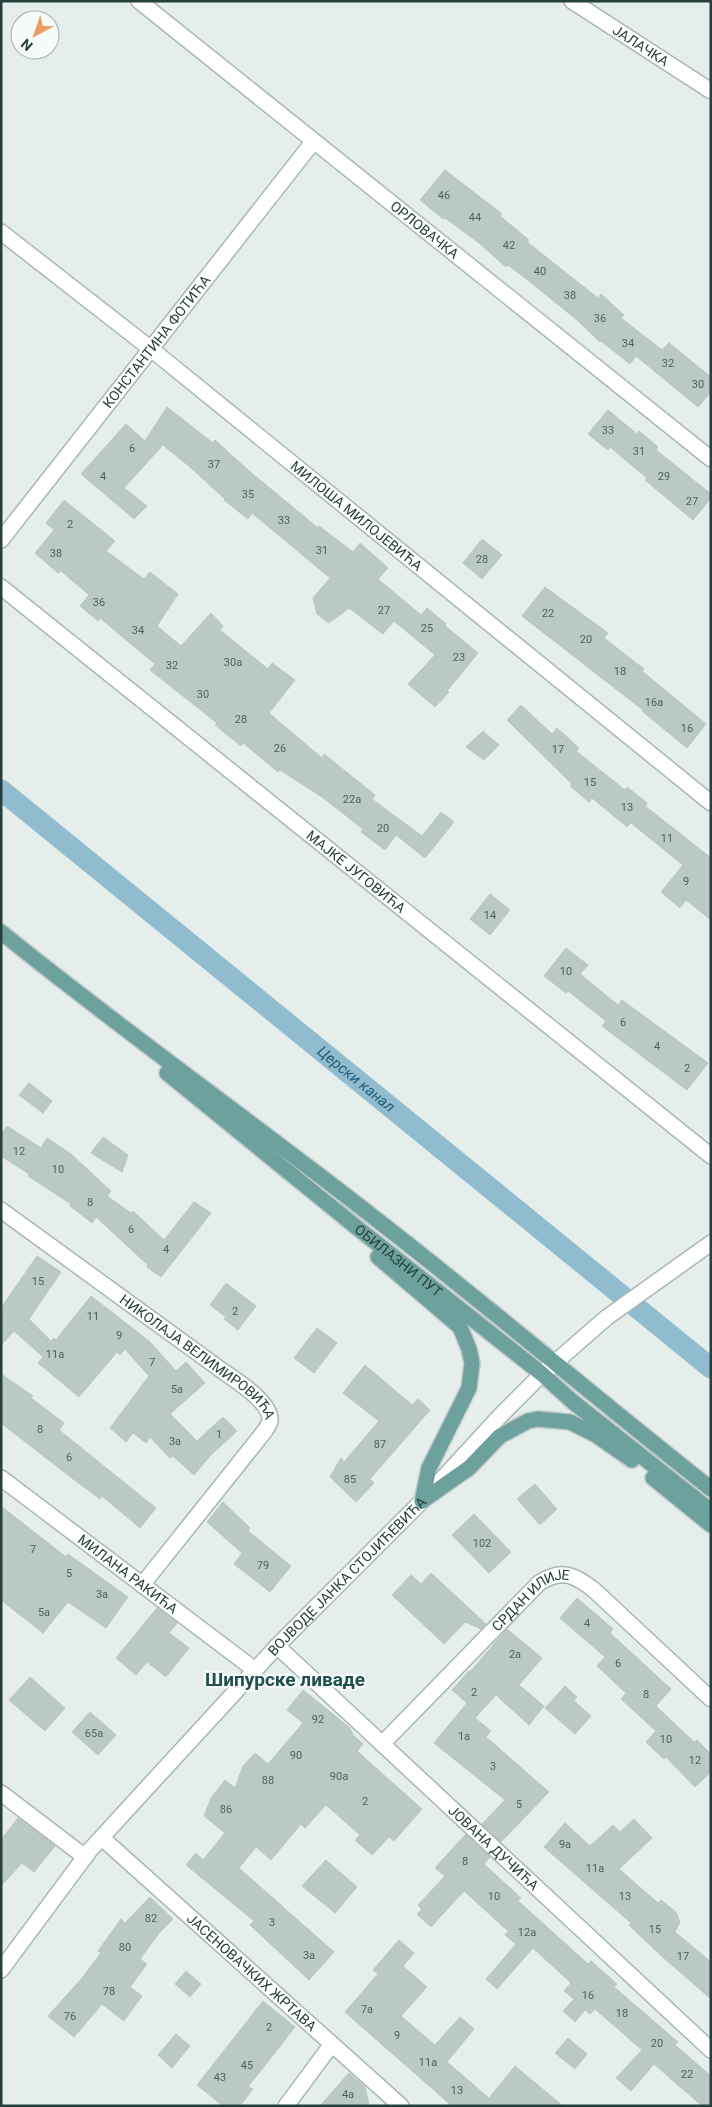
<svg xmlns="http://www.w3.org/2000/svg" width="712" height="2107" viewBox="0 0 712 2107" font-family="Roboto,sans-serif">
<style>
.lines{fill:none;stroke-linecap:round;stroke-linejoin:round}
.canal{stroke:#91bcd0;stroke-width:21}
.building{fill:#bbc9c5;stroke:#b8c7c4}
.minor-casing{stroke:#a8b6b4;stroke-width:18}
.tertiary-casing{stroke:#a8b6b4;stroke-width:18}
.primary-casing{stroke:#c2cac9;stroke-width:18}
.minor{stroke:#fff;stroke-width:15}
.tertiary{stroke:#fff;stroke-width:15}
.primary{stroke:#6ca19d;stroke-width:15}
.labels{text-anchor:middle;stroke-width:4.5;stroke-linejoin:round;paint-order:stroke}
.number-label{font-size:11px;fill:#4a625f}
.street-label{font-size:14px;fill:#25403d;stroke:#f6faf9}
.water-label{font-size:15px;font-style:italic;fill:#215c7a;stroke:#f6faf9}
.district-label{font-size:19px;font-weight:bold;fill:#21514d;stroke:#f6faf9}
</style>
<rect width="100%" height="100%" fill="#e6eeec"/>
<g class="lines">
<path class="canal" id="s1" d="M1 790 711 1368"/>
</g>
<g class="building">
<path d="M445 170 502 214 500 216 529 240 527 242 598 298 601 294 624 315 621 318 662 350 669 343 711 377V392L698 407 636 356 630 364 601 341 600 342 577 320 539 289 508 265 506 267 479 243 445 218 443 219 420 200Z"/>
<path d="M167 407 213 443 215 440 248 470 318 528 319 526 353 552 360 543 388 568 378 579 421 615 427 608 446 624 445 626 478 653 447 691 449 692 435 707 408 684 435 655 394 621 383 634 349 608 329 623 317 614 313 598 330 578 252 513 248 519 224 500 225 499 190 467 163 445 124 488 147 506 134 519 81 474 126 424 145 441Z"/>
<path d="M608 410 637 434 639 431 658 447 656 450 711 494V498L693 520 645 480 647 478 610 447 608 450 588 434Z"/>
<path d="M64 500 115 541 106 551 144 579 150 572 178 594 157 626 181 646 211 613 223 626 220 630 268 669 272 663 295 680 269 713 322 758 324 754 375 795 372 799 422 836 441 812 454 822 425 858 396 835 385 850 361 832 363 829 322 797 280 770 278 772 243 743 241 746 215 725 217 723 150 670 155 664 100 618 98 621 80 606 89 595 61 571 58 573 35 553 54 530 46 523Z"/>
<path d="M482 539 502 555 482 579 463 563Z"/>
<path d="M545 587 608 633 604 638 644 669 642 671 706 724 687 748 642 711 643 710 522 616Z"/>
<path d="M521 705 552 734 557 728 579 748 576 751 625 790 627 787 647 803 645 806 711 858V920L686 900 680 908 661 892 683 865 631 823 627 827 592 798 589 802 570 786 572 784 507 720Z"/>
<path d="M483 731 499 745 484 760 466 747Z"/>
<path d="M490 894 510 910 490 935 470 919Z"/>
<path d="M566 948 588 965 580 974 618 1005 622 1000 708 1063 687 1090 602 1026 606 1021 568 991 566 993 544 976Z"/>
<path d="M29 1083 52 1101 43 1113 19 1095Z"/>
<path d="M7 1126 41 1148 47 1138 71 1154 111 1191 107 1196 131 1213 133 1211 164 1240 194 1202 211 1213 161 1277 147 1267 148 1265 96 1217 92 1223 70 1206 71 1204 28 1176 29 1174 1 1156V1135Z"/>
<path d="M103 1137 128 1155 122 1172 91 1153Z"/>
<path d="M37 1256 61 1272 29 1319 51 1341 54 1338 56 1340 91 1296 149 1341 176 1371 186 1362 205 1383 170 1414 197 1441 223 1417 237 1431 210 1456 194 1475 173 1456 170 1458 150 1437 146 1443 133 1433 126 1442 110 1428 149 1376 125 1349 120 1355 117 1352 79 1397 38 1363 43 1357 14 1331 1 1345V1308Z"/>
<path d="M226 1283 256 1306 238 1330 224 1319 226 1317 210 1305Z"/>
<path d="M317 1328 337 1343 314 1373 294 1358Z"/>
<path d="M365 1365 412 1405 418 1399 430 1410 370 1479 374 1483 356 1502 330 1477 341 1458 344 1462 379 1421 343 1393Z"/>
<path d="M1 1374 33 1396 31 1398 64 1423 59 1430 156 1508 140 1528 102 1496 100 1499 77 1482 1 1423Z"/>
<path d="M535 1484 557 1509 540 1525 517 1499Z"/>
<path d="M223 1502 250 1528 248 1531 291 1566 270 1592 234 1564 242 1553 207 1522Z"/>
<path d="M1 1506 66 1557 68 1554 128 1597 106 1628 68 1602 43 1633 1 1600Z"/>
<path d="M474 1514 511 1552 489 1573 452 1535Z"/>
<path d="M431 1573 486 1624 481 1629 465 1622 444 1644 392 1595 411 1575 421 1584Z"/>
<path d="M577 1598 613 1629 610 1633 671 1689 656 1706 694 1742 697 1740 711 1754V1772L695 1787 666 1757 664 1759 646 1742 656 1731 621 1699 626 1693 597 1666 605 1657 560 1618Z"/>
<path d="M157 1608 177 1623 169 1633 189 1648 166 1677 147 1662 136 1675 116 1658Z"/>
<path d="M507 1629 542 1658 519 1685 544 1706 529 1725 496 1695 475 1718 491 1731 486 1737 549 1792 501 1842 482 1824 505 1800 434 1743 467 1703 452 1690 469 1671 470 1672Z"/>
<path d="M30 1677 65 1708 45 1731 9 1700Z"/>
<path d="M565 1686 577 1697 574 1701 591 1716 575 1734 545 1708Z"/>
<path d="M303 1690 350 1728 353 1735 363 1744 357 1751 422 1809 394 1841 389 1837 372 1855 355 1840 360 1835 326 1805 305 1828 301 1824 271 1860 256 1847 239 1868 334 1952 309 1980 250 1925 254 1921 186 1865 196 1853 203 1860 225 1833 204 1816 211 1798 225 1780 235 1788 243 1766 255 1753 268 1764 303 1723 287 1710Z"/>
<path d="M90 1712 116 1735 98 1755 72 1732Z"/>
<path d="M18 1818 55 1846 34 1872 22 1863 1 1886V1840Z"/>
<path d="M634 1819 652 1838 619 1869 658 1903 661 1900 676 1912 680 1922 675 1932 711 1962V1999L657 1952 629 1925 631 1923 544 1847 565 1823 590 1846 613 1825 620 1832Z"/>
<path d="M466 1834 490 1857 484 1864 521 1898 518 1901 588 1964 591 1961 617 1984 614 1987 678 2042 675 2045 711 2076V2106H702L654 2064 631 2091 616 2078 642 2050 595 2009 590 2014 585 2010 575 2022 563 2011 574 1999 564 1991 571 1983 533 1948 497 1989 486 1979 516 1944 505 1935 508 1931 464 1891 431 1927 417 1914 422 1910 418 1905 445 1876 435 1868Z"/>
<path d="M326 1860 357 1887 335 1913 302 1886Z"/>
<path d="M150 1897 173 1919 160 1932 140 1959 147 1964 130 1987 142 1996 124 2021 102 2004 74 2037 48 2016 82 1978 101 1953 98 1951 121 1919 125 1923Z"/>
<path d="M399 1940 414 1953 403 1966 427 1987 401 2016 435 2045 460 2017 474 2029 447 2062 489 2098 515 2066 563 2106H452L345 2012 378 1974 373 1970Z"/>
<path d="M186 1971 201 1984 190 1997 175 1984Z"/>
<path d="M263 2001 295 2027 248 2087 253 2089 240 2106H223L197 2085Z"/>
<path d="M176 2034 190 2046 172 2068 158 2055Z"/>
<path d="M568 2038 587 2054 575 2069 555 2053Z"/>
<path d="M349 2073 365 2087 369 2106H320Z"/>
</g>
<g class="lines">
<g class="minor-casing">
<g id="minor">
<path id="s2" d="M139 1 711 459"/>
<path id="s3" d="M572 1 711 91"/>
<path id="s4" d="M1 232 151 349 711 803"/>
<path id="s5" d="M1 540 313 142"/>
<path id="s6" d="M1 587 711 1156"/>
<path id="s7" d="M1 1210 224 1372C237 1381 272 1403 270 1421 269 1425 266 1429 264 1432L142 1585"/>
<path id="s8" d="M1 1478 255 1670"/>
<path id="s9" d="M277 1646 711 2050"/>
<path id="s10" d="M382 1744 539 1583C562 1568 575 1575 594 1590L711 1699"/>
<path d="M1 1793 85 1857"/>
<path id="s11" d="M102 1838 401 2106"/>
<path d="M286 2106 332 2044"/>
</g>
</g>
<g class="tertiary-casing">
<g id="tertiary">
<path id="s12" d="M1 1970 90 1850 279 1644 422 1501 499 1417 542 1374 606 1318 711 1243"/>
</g>
</g>
<g class="primary-casing">
<g id="primary">
<path d="M1 932C122 1030 249 1120 372 1216 487 1305 597 1399 711 1489"/>
<path id="s13" d="M167 1073 355 1226 542 1374 573 1402 711 1511"/>
<path d="M378 1257 460 1327 469 1349 472 1363 469 1388 429 1468 422 1501"/>
<path d="M653 1478 711 1525"/>
<path d="M422 1501 469 1468 500 1436 528 1421 538 1419 570 1422 596 1435 632 1460"/>
</g>
</g>
<use href="#minor" class="minor"/>
<use href="#tertiary" class="tertiary"/>
<use href="#primary" class="primary"/>
</g>
<g class="labels">
<g class="number-label">
<text x="444" y="199">46</text>
<text x="475" y="221">44</text>
<text x="509" y="249">42</text>
<text x="540" y="275">40</text>
<text x="570" y="299">38</text>
<text x="600" y="322">36</text>
<text x="628" y="347">34</text>
<text x="668" y="367">32</text>
<text x="698" y="388">30</text>
<text x="608" y="434">33</text>
<text x="132" y="452">6</text>
<text x="639" y="455">31</text>
<text x="214" y="468">37</text>
<text x="103" y="480">4</text>
<text x="664" y="480">29</text>
<text x="248" y="498">35</text>
<text x="692" y="505">27</text>
<text x="284" y="524">33</text>
<text x="70" y="528">2</text>
<text x="322" y="554">31</text>
<text x="56" y="557">38</text>
<text x="482" y="563">28</text>
<text x="99" y="606">36</text>
<text x="384" y="614">27</text>
<text x="548" y="617">22</text>
<text x="427" y="632">25</text>
<text x="138" y="634">34</text>
<text x="586" y="643">20</text>
<text x="459" y="661">23</text>
<text x="233" y="666">30a</text>
<text x="172" y="669">32</text>
<text x="620" y="675">18</text>
<text x="203" y="698">30</text>
<text x="654" y="706">16a</text>
<text x="241" y="723">28</text>
<text x="687" y="732">16</text>
<text x="280" y="752">26</text>
<text x="558" y="753">17</text>
<text x="590" y="786">15</text>
<text x="352" y="803">22a</text>
<text x="627" y="811">13</text>
<text x="383" y="832">20</text>
<text x="667" y="842">11</text>
<text x="686" y="885">9</text>
<text x="490" y="919">14</text>
<text x="566" y="975">10</text>
<text x="623" y="1026">6</text>
<text x="657" y="1050">4</text>
<text x="687" y="1072">2</text>
<text x="19" y="1155">12</text>
<text x="58" y="1173">10</text>
<text x="90" y="1206">8</text>
<text x="131" y="1233">6</text>
<text x="166" y="1253">4</text>
<text x="38" y="1285">15</text>
<text x="235" y="1315">2</text>
<text x="93" y="1320">11</text>
<text x="119" y="1339">9</text>
<text x="55" y="1358">11a</text>
<text x="152" y="1366">7</text>
<text x="177" y="1393">5a</text>
<text x="40" y="1433">8</text>
<text x="219" y="1438">1</text>
<text x="175" y="1445">3a</text>
<text x="380" y="1448">87</text>
<text x="69" y="1461">6</text>
<text x="350" y="1483">85</text>
<text x="482" y="1547">102</text>
<text x="33" y="1553">7</text>
<text x="263" y="1569">79</text>
<text x="69" y="1577">5</text>
<text x="102" y="1598">3a</text>
<text x="44" y="1616">5a</text>
<text x="587" y="1627">4</text>
<text x="515" y="1658">2a</text>
<text x="618" y="1667">6</text>
<text x="474" y="1696">2</text>
<text x="646" y="1698">8</text>
<text x="318" y="1723">92</text>
<text x="94" y="1737">65a</text>
<text x="464" y="1740">1a</text>
<text x="666" y="1743">10</text>
<text x="296" y="1759">90</text>
<text x="695" y="1764">12</text>
<text x="493" y="1770">3</text>
<text x="339" y="1780">90a</text>
<text x="268" y="1784">88</text>
<text x="365" y="1805">2</text>
<text x="519" y="1808">5</text>
<text x="226" y="1813">86</text>
<text x="565" y="1848">9a</text>
<text x="465" y="1865">8</text>
<text x="595" y="1872">11a</text>
<text x="494" y="1900">10</text>
<text x="625" y="1900">13</text>
<text x="151" y="1922">82</text>
<text x="272" y="1926">3</text>
<text x="655" y="1933">15</text>
<text x="527" y="1936">12a</text>
<text x="125" y="1951">80</text>
<text x="309" y="1959">3a</text>
<text x="683" y="1960">17</text>
<text x="109" y="1995">78</text>
<text x="588" y="1999">16</text>
<text x="367" y="2013">7a</text>
<text x="622" y="2017">18</text>
<text x="70" y="2020">76</text>
<text x="269" y="2031">2</text>
<text x="397" y="2039">9</text>
<text x="657" y="2047">20</text>
<text x="428" y="2066">11a</text>
<text x="247" y="2069">45</text>
<text x="687" y="2078">22</text>
<text x="220" y="2081">43</text>
<text x="457" y="2094">13</text>
<text x="348" y="2098">4a</text>
</g>
<g class="street-label">
<text dy="5" stroke="none"><textPath href="#s3" startOffset="82">ЈАЛАЧКА</textPath></text>
<text dy="5" stroke="none"><textPath href="#s2" startOffset="366">ОРЛОВАЧКА</textPath></text>
<text dy="5" stroke="none"><textPath href="#s5" startOffset="252">КОНСТАНТИНА ФОТИЋА</textPath></text>
<text dy="5" stroke="none"><textPath href="#s4" startOffset="455">МИЛОША МИЛОЈЕВИЋА</textPath></text>
<text dy="5" stroke="none"><textPath href="#s6" startOffset="455">МАЈКЕ ЈУГОВИЋА</textPath></text>
<text dy="5" stroke="none"><textPath href="#s13" startOffset="298">ОБИЛАЗНИ ПУТ</textPath></text>
<text dy="5" stroke="none"><textPath href="#s7" startOffset="246">НИКОЛАЈА ВЕЛИМИРОВИЋА</textPath></text>
<text dy="5" stroke="none"><textPath href="#s8" startOffset="159">МИЛАНА РАКИЋА</textPath></text>
<text dy="5" stroke="none"><textPath href="#s12" startOffset="525">ВОЈВОДЕ ЈАНКА СТОЈИЋЕВИЋА</textPath></text>
<text dy="5" stroke="none"><textPath href="#s10" startOffset="209">СРДАН ИЛИЈЕ</textPath></text>
<text dy="5" stroke="none"><textPath href="#s9" startOffset="296">ЈОВАНА ДУЧИЋА</textPath></text>
<text dy="5" stroke="none"><textPath href="#s11" startOffset="201">ЈАСЕНОВАЧКИХ ЖРТАВА</textPath></text>
</g>
<g class="water-label">
<text dy="5" stroke="none"><textPath href="#s1" startOffset="458">Церски канал</textPath></text>
</g>
<g class="district-label">
<text x="285" y="1686">Шипурске ливаде</text>
</g>
</g>
<rect width="712" height="2107" fill="none" stroke="#25403d" stroke-width="5"/>
<g transform="translate(35 35) rotate(220)"><circle r="24" fill="#f6faf9" stroke="#a2b0ae"/>
<path d="M0-4L9 19L0 12L-9 19Z" fill="#ec9d65"/>
<text y="-8" font-size="14" font-weight="bold" text-anchor="middle" fill="#25403d">N</text>
</g>
</svg>
